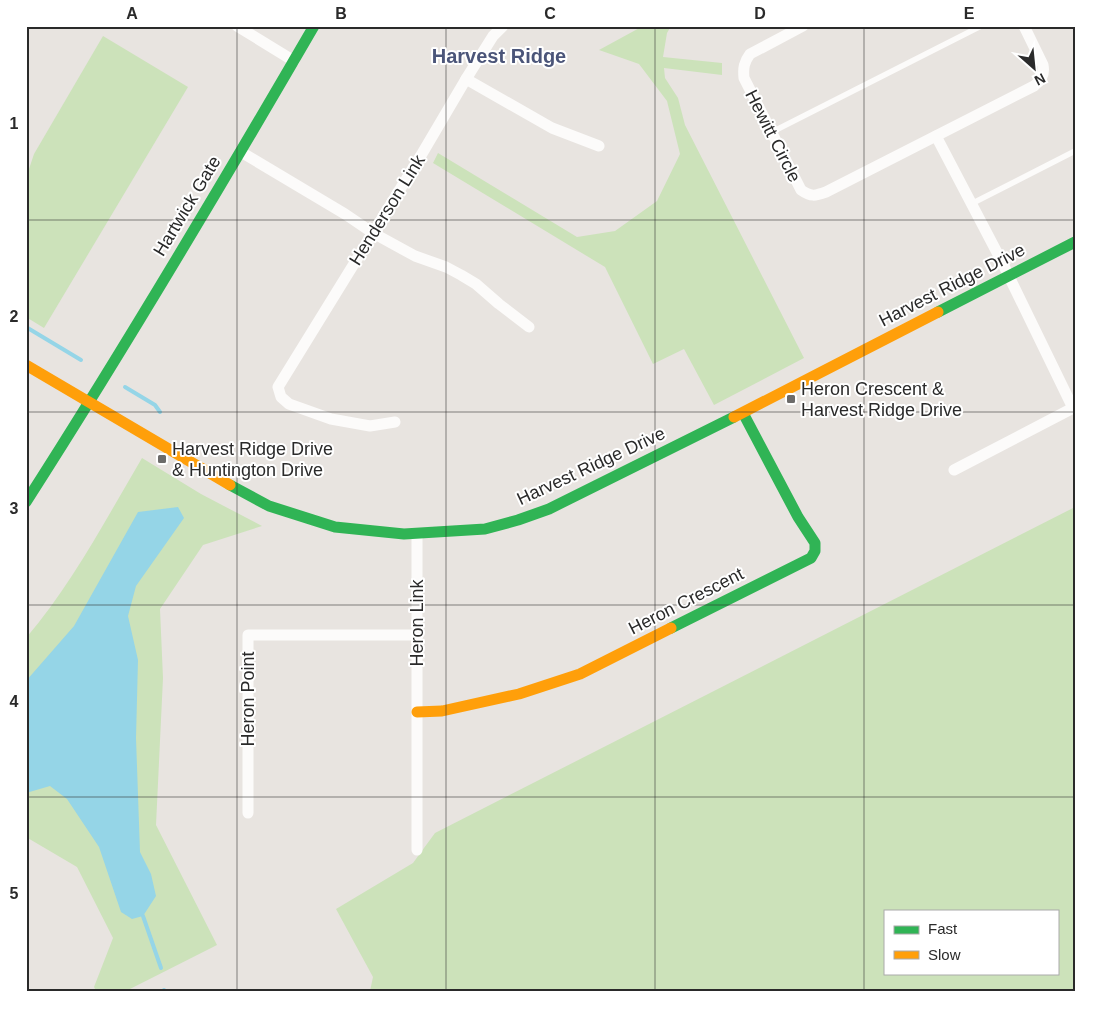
<svg xmlns="http://www.w3.org/2000/svg" width="1101" height="1017" viewBox="0 0 1101 1017" font-family="Helvetica,sans-serif">
<style>
.green{fill:#cce2ba;fill-rule:evenodd}
.water{fill:#95d5e7}
.lines{fill:none;stroke-linecap:round;stroke-linejoin:round}
.stream{stroke:#95d5e7;stroke-width:4}
.lane{stroke:#fcfbfa;stroke-width:5.5}
.street{stroke:#fcfbfa;stroke-width:11}
.fast{stroke:#30b455;stroke-width:11}
.slow{stroke:#ff9f0a;stroke-width:11}
.grid{fill:none;stroke:#2a2a2a;stroke-width:1;stroke-opacity:0.55}
.poi-dot{fill:#6c6b6a;stroke:#fff;stroke-width:2}
.labels{text-anchor:middle;stroke-width:4;stroke-linejoin:round;paint-order:stroke}
.street-label{font-size:18px;fill:#2a2a2a;stroke:#fff}
.poi-label{font-size:18px;fill:#2a2a2a;stroke:#fff;text-anchor:start}
.quarter-label{font-size:20px;font-weight:bold;fill:#4b5579;stroke:#fff}
.neatline{fill:none;stroke:#2a2a2a;stroke-width:2}
.grid-label{font-size:16px;text-anchor:middle;font-weight:bold;fill:#2a2a2a}
</style>
<rect width="100%" height="100%" fill="#e8e4e0"/>
<g class="green">
<path d="M643 26H671L667 33 663 57 722 63V75L664 68 665 78 678 98 685 125 804 358 714 405 684 349 653 364 605 267 433 163 438 153 577 237 615 231 657 201 680 154 667 101 639 64 599 50Z"/>
<path d="M103 36 188 87 44 328 26 317V178L34 154Z"/>
<path d="M142 458 201 494 262 526 203 545 160 609 163 678 156 825 217 945 126 991H96L94 987 113 938 77 867 26 837V638C72 584 106 519 142 458Z"/>
<path d="M1075 507V991H370L373 977 336 909 413 863 435 833ZM885 911H1057V973H885Z"/>
</g>
<path class="water" d="M178 507 184 518 136 586 128 616 138 660 136 738 140 852 151 874 156 896 143 916 132 919 121 912 99 847 67 799 50 786 26 793V681L74 626 138 512Z"/>
<g class="lines">
<g class="stream">
<path d="M26 327 81 360"/>
<path d="M125 387 155 405 160 412"/>
<path d="M143 916 161 968"/>
<path d="M164 990V991"/>
</g>
<g class="lane">
<path d="M772 132 981 26"/>
<path d="M971 204 1075 151"/>
</g>
<g class="street">
<path d="M237 26 294 61"/>
<path d="M803 26 750 54C744 62 743 68 744 78L801 190C811 197 815 196 826 192L1034 86C1041 80 1045 75 1043 65L1024 26"/>
<path d="M466 79 552 128 599 146"/>
<path d="M936 136 1002 262 1073 408"/>
<path d="M241 152 345 214 373 233 415 256 446 267 461 275 476 284 499 304 529 327"/>
<path d="M395 422 370 426 331 419 289 404 281 397 278 387 423 152 466 79 493 36 503 26"/>
<path d="M954 470 1075 407"/>
<path d="M248 813V635H418"/>
<path d="M417 850V534"/>
</g>
<g class="fast">
<path d="M938 312 1075 242"/>
<path d="M230 485 269 506 335 527 404 534 485 529 518 520 549 509 734 417"/>
<path d="M26 502C126 346 221 186 314 26"/>
<path d="M671 628 811 558 815 551V543L798 517 743 413"/>
</g>
<g class="slow">
<path d="M26 365 230 485"/>
<path d="M734 417 938 312"/>
<path d="M417 712 442 711 519 694 580 674 671 628"/>
</g>
</g>
<path class="grid" d="M237 26V991M446 26V991M655 26V991M864 26V991M26 220H1075M26 412H1075M26 605H1075M26 797H1075"/>
<g class="poi-dot">
<rect x="786" y="394" width="10" height="10" rx="2.5"/>
<rect x="157" y="454" width="10" height="10" rx="2.5"/>
</g>
<g class="labels">
<g class="street-label">
<text transform="translate(773 136) rotate(63)" y="6">Hewitt Circle</text>
<text transform="translate(187 206) rotate(-59)" y="6">Hartwick Gate</text>
<text transform="translate(387 210) rotate(-58)" y="6">Henderson Link</text>
<text transform="translate(952 285) rotate(-27)" y="6">Harvest Ridge Drive</text>
<text transform="translate(591 466) rotate(-25)" y="6">Harvest Ridge Drive</text>
<text transform="translate(686 601) rotate(-27)" y="6">Heron Crescent</text>
<text transform="translate(417 623) rotate(-90)" y="6">Heron Link</text>
<text transform="translate(248 699) rotate(-90)" y="6">Heron Point</text>
</g>
<g class="poi-label">
<text x="801" y="395">Heron Crescent &amp;<tspan x="801" dy="21">Harvest Ridge Drive</tspan></text>
<text x="172" y="455">Harvest Ridge Drive<tspan x="172" dy="21">&amp; Huntington Drive</tspan></text>
</g>
<g class="quarter-label">
<text x="499" y="63">Harvest Ridge</text>
</g>
</g>
<rect width="1101" height="1017" fill="none" stroke="#ffffff" stroke-width="55"/>
<rect x="884" y="910" width="175" height="65" fill="#ffffff" stroke="#aaaaaa"/>
<rect x="894" y="926" width="25" height="8" fill="#30b455" stroke="#aaaaaa"/>
<text x="928" y="934" font-size="15" fill="#2a2a2a">Fast</text>
<rect x="894" y="951" width="25" height="8" fill="#ff9f0a" stroke="#aaaaaa"/>
<text x="928" y="960" font-size="15" fill="#2a2a2a">Slow</text>
<g transform="translate(1034 68) rotate(153)" stroke="#ffffff" stroke-width="4" paint-order="stroke">
<path d="M0-4L9 19L0 12L-9 19Z" fill="#2a2a2a"/>
<text y="-8" font-size="14" font-weight="bold" text-anchor="middle" fill="#2a2a2a">N</text>
</g>
<rect x="28" y="28" width="1046" height="962" class="neatline"/>
<g class="grid-label">
<text x="132" y="19">A</text>
<text x="341" y="19">B</text>
<text x="550" y="19">C</text>
<text x="760" y="19">D</text>
<text x="969" y="19">E</text>
<text x="14" y="129">1</text>
<text x="14" y="322">2</text>
<text x="14" y="514">3</text>
<text x="14" y="707">4</text>
<text x="14" y="899">5</text>
</g>
</svg>
